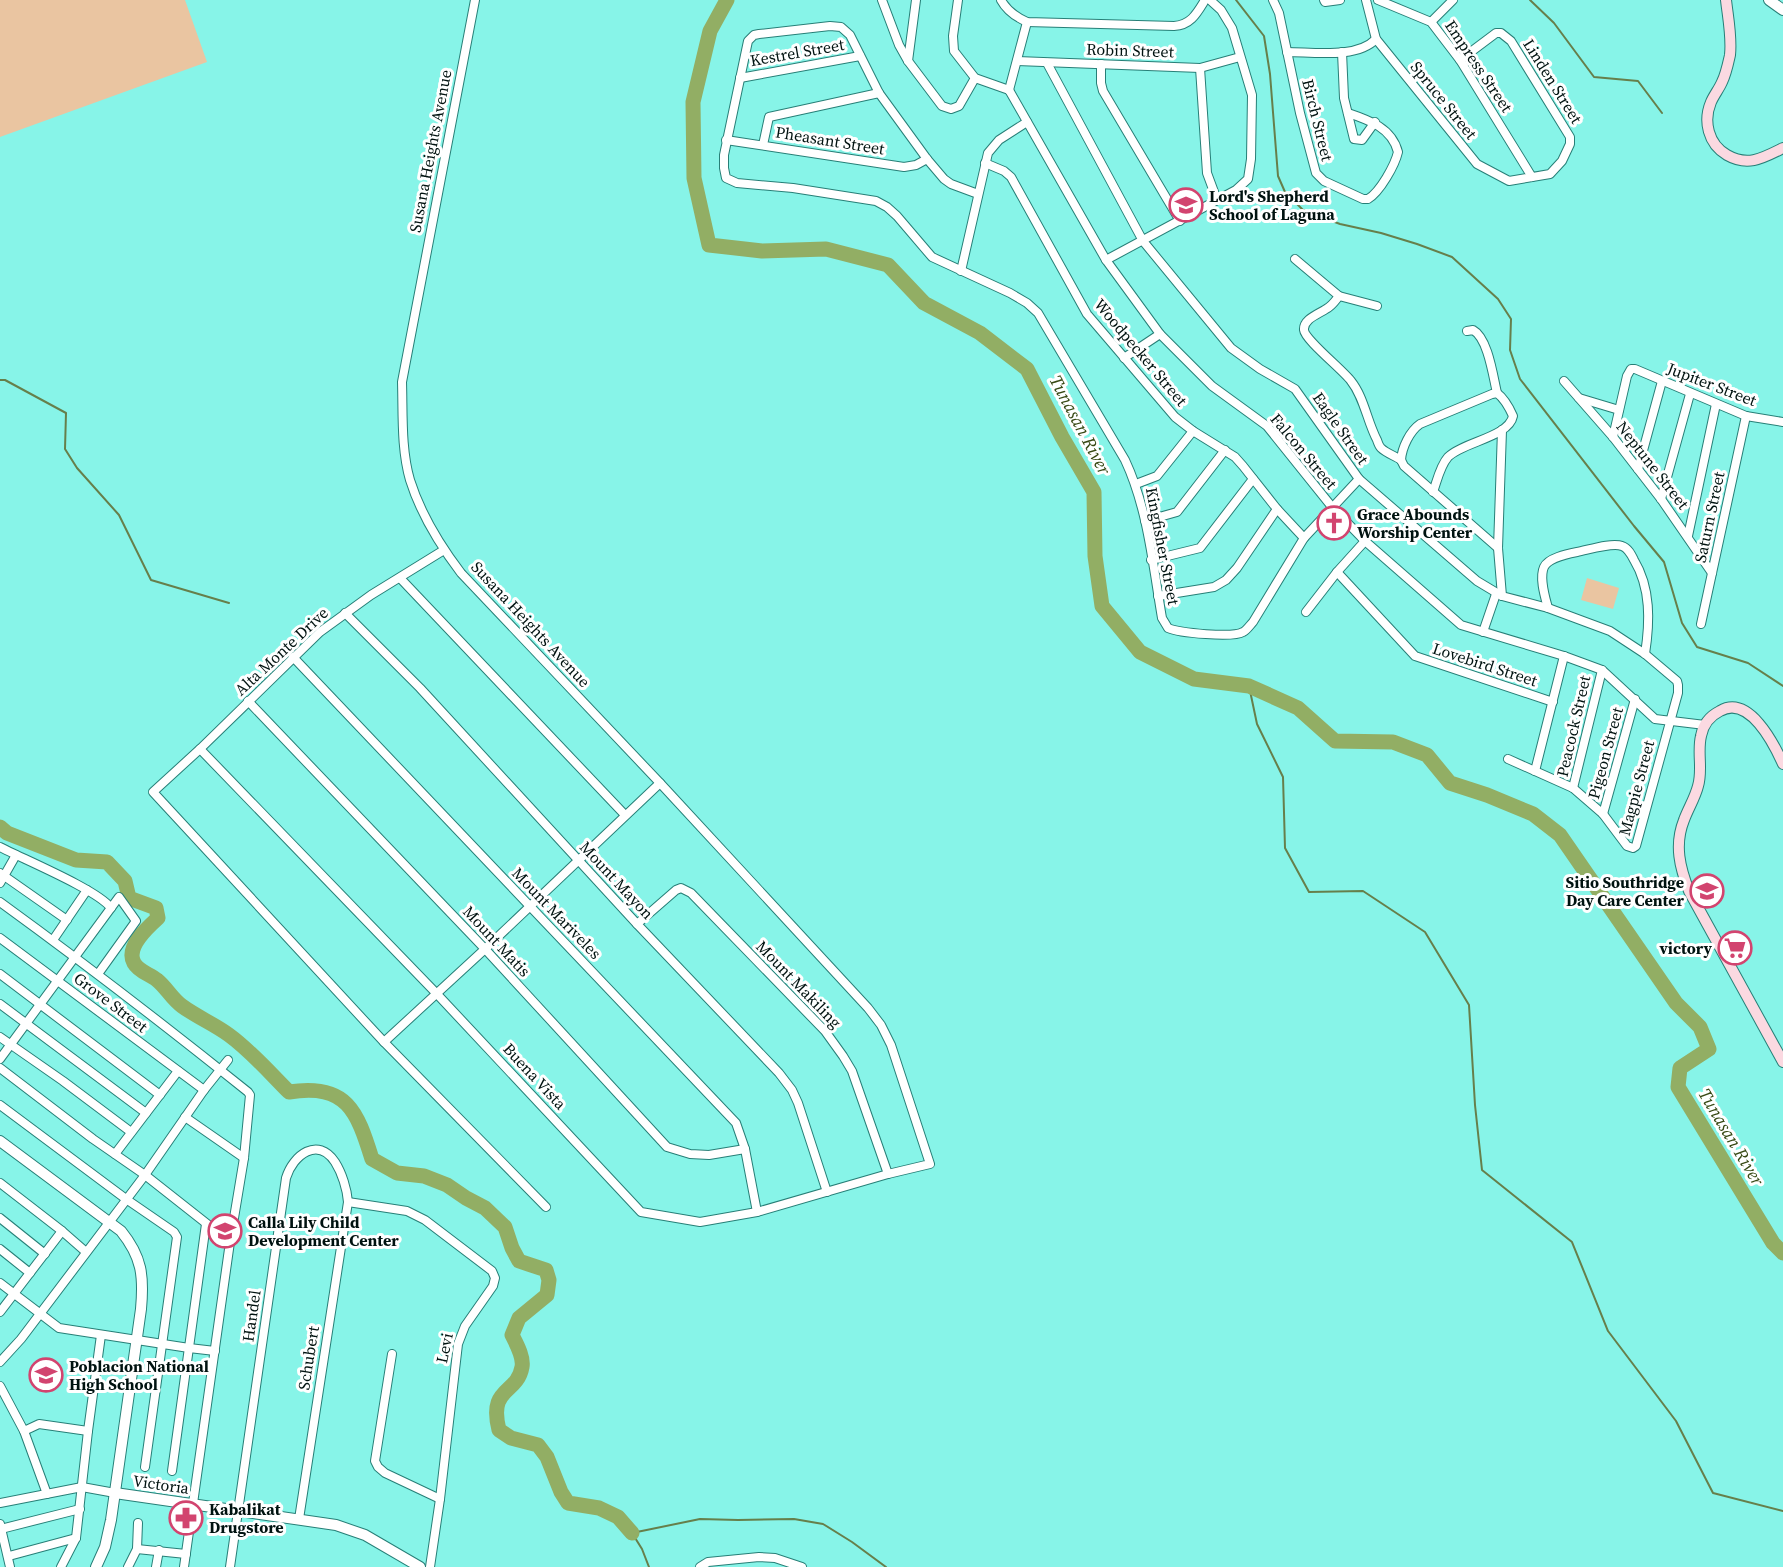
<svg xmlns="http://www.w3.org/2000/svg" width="1783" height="1567" viewBox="0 0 1783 1567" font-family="'Source Serif 4',serif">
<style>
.green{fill:#eac5a1}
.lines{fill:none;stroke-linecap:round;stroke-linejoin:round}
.stream{stroke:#667f4b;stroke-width:2}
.river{stroke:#92ae64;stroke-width:15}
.minor-casing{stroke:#277f77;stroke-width:10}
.tertiary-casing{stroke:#277f77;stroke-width:12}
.secondary-casing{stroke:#277f77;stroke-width:12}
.minor{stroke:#fff;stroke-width:8}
.tertiary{stroke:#fff;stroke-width:10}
.secondary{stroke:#fbd9e1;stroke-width:10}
.labels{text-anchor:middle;stroke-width:6;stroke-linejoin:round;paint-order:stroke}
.street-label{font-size:16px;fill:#001210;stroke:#fff}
.poi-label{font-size:16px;font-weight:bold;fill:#001210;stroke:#fff;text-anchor:start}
.water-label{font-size:18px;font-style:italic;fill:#374914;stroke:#fff}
</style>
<rect width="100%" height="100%" fill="#87f4e8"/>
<g class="green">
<path d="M0 0H185L207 62 0 137Z"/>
<path d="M1587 578 1619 588 1613 609 1581 600Z"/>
</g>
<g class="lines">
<g class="stream">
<path d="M1236 0 1264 36 1270 74 1278 176 1285 192 1303 210 1340 224 1381 233 1417 244 1452 257 1498 299 1511 319 1510 350 1520 379 1634 526 1664 562 1682 623 1697 647 1748 663 1783 686"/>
<path d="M1530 0 1554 23 1594 77 1638 81 1662 113"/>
<path d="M0 380H5L66 413 65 449 77 468 119 515 151 580 229 603"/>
<path d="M1249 686 1257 724 1283 777 1285 848 1309 892 1363 891 1425 932 1469 1005 1475 1105 1482 1170 1572 1242 1608 1331 1676 1421 1713 1493 1783 1511"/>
<path d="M649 1567 642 1549 632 1533 700 1519 738 1520 794 1519 823 1524 852 1542 886 1567"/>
</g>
<g class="river">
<path d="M727 0 710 31 693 102 694 178 709 245 762 251 826 249 888 265 924 303 980 333 1027 369 1062 437 1094 492 1095 556 1102 606 1140 652 1194 679 1249 686 1298 708 1335 741 1393 742 1427 755 1450 783 1487 795 1533 814 1560 835 1676 1003 1700 1027 1709 1049 1680 1068 1678 1087 1773 1243 1783 1253"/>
<path d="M0 827 7 833 76 860 107 862 125 881 129 898 156 908 158 918C148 927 125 947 134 963 139 972 150 974 157 980 166 987 172 999 182 1006 197 1017 214 1024 229 1035 251 1051 270 1073 289 1092 347 1083 357 1111 372 1159L397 1173 424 1176 447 1185 466 1198 485 1208 505 1227 512 1248 519 1261 546 1270 549 1280 547 1295 519 1318 512 1335C516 1343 524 1357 522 1367 517 1395 488 1386 499 1430L511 1438 538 1445 547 1457 561 1492 568 1503 599 1508 618 1517 632 1533"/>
</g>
<g class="minor-casing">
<g id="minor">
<path d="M882 0 899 45 908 61 942 106 951 109 959 106 975 78"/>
<path d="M958 0 953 36 954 51 975 78 1009 90"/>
<path d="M1001 0C1007 11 1016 17 1027 22L1174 26C1191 25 1197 13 1205 0"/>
<path d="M1273 0 1279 13 1300 113 1316 173 1324 181 1363 199H1368C1380 192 1395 165 1398 152 1392 128 1369 120 1348 113"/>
<path d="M1324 0 1325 2 1340 0"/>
<path d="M1366 0 1376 39 1477 164 1509 181 1550 174 1562 161 1570 144V137L1511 41 1501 33H1496L1460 60"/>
<path d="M1378 0 1431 22 1460 60 1532 177"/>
<path d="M1431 22 1453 0"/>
<path d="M1287 52C1313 52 1357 59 1376 39"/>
<path d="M1342 52 1344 98 1354 139 1362 140 1375 122"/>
<path d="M908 61 916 0"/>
<path d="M1017 61 1200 68 1240 57"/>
<path d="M1047 63 1143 241 1231 348 1260 369 1295 389 1359 479 1477 581 1502 596 1548 608 1610 631 1645 654 1677 681 1678 685V693L1636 846 1633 848 1627 846 1603 814 1573 788 1508 759"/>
<path d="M1101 64V83L1103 91 1180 221"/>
<path d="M1200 68 1207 173 1217 200"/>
<path d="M740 78 860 56"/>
<path d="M1009 90 1106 260 1160 334 1212 386 1267 426 1332 507 1365 541 1461 625 1564 656 1602 670 1655 719 1705 725"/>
<path d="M1009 90 1027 22"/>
<path d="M726 140 904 167 916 165 927 159"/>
<path d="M763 145 769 117 879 93"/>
<path d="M985 163 1004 171 1011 177 1087 314 1175 417 1193 431 1235 457 1243 466 1277 509 1304 538"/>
<path d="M978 194 951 184 944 179 927 159 879 93 850 35 841 27 830 26 759 34 754 35 748 41 724 155V168L726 178 737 183 793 188 876 201 887 207 897 216 932 257 1010 293 1027 303 1038 313 1125 460C1148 509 1153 566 1162 618L1168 628C1179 633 1233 638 1243 632 1247 630 1250 625 1253 622L1304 538 1359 479"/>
<path d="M1295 259 1339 296C1335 301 1332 306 1326 309 1319 314 1303 319 1304 330 1305 340 1343 370 1351 381 1364 397 1367 421 1377 440 1378 443 1379 446 1381 448 1386 453 1395 456 1401 460"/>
<path d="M1106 260 1236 190 1248 179 1251 159 1252 95 1232 28 1221 10 1210 0"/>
<path d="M961 271 988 153 999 140 1027 122"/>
<path d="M1339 296 1377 306"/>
<path d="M1467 331 1473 330C1488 338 1493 376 1497 393"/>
<path d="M1124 358 1160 334"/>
<path d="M1564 381 1613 437 1661 499 1712 573"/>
<path d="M1579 398 1619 410"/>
<path d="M1613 437 1627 376 1631 369H1635L1746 416 1783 422"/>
<path d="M1401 460C1402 447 1410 431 1420 424L1492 394 1497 393C1505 399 1509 407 1513 416 1509 437 1463 442 1448 457 1440 466 1437 481 1433 492"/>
<path d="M1401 460 1404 466 1498 548"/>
<path d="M1638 469 1662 381"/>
<path d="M1136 484 1157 476 1193 431"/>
<path d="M1661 499 1690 394"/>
<path d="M1145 521 1177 512 1225 450"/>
<path d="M1688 536 1716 404"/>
<path d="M444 550 371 595 320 632 200 749 153 792 384 1042 546 1207"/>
<path d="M1151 560 1200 548 1253 479"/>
<path d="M1337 572 1415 656 1553 702"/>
<path d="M400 578 625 815"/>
<path d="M1158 596 1214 587 1226 580 1237 568 1277 509"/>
<path d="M1502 596 1498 548 1502 430"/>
<path d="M1548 608C1545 597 1539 578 1544 567 1548 558 1567 554 1577 552 1588 550 1612 542 1622 546 1628 548 1631 554 1634 560 1651 588 1650 622 1645 654"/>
<path d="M1306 612 1337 572 1365 541"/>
<path d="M345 613 420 688 637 924 779 1073 792 1090 798 1103 827 1192"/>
<path d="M1701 624 1746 416"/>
<path d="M1483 632 1496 594"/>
<path d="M293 657 736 1123 745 1149 757 1212"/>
<path d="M248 701 485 949 667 1147 690 1154 709 1155 745 1149"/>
<path d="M200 749 436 993 641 1212 700 1222 757 1212 888 1174 930 1164 891 1045 881 1025 868 1008 660 783 461 573C439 544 421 515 410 480 401 449 403 414 402 382L475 0"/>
<path d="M1535 771 1564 656"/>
<path d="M1573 788 1602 670"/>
<path d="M1603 814 1635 699"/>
<path d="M0 847C23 859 98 890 111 908"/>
<path d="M0 873 67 920"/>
<path d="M0 883 16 855"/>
<path d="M0 902C84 963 167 1027 248 1092L250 1095 244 1158 230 1242 184 1567"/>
<path d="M637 924 676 890 681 888 691 893 825 1031 843 1056 852 1071 888 1174"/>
<path d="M0 938 204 1090"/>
<path d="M53 940 87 890"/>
<path d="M0 974 160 1095"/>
<path d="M0 1004 146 1113"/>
<path d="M0 1037 63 1081 131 1132"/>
<path d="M384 1042 485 949 660 783"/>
<path d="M0 1059 119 897 136 921 98 974"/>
<path d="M0 1068 93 1139 145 1175 230 1242"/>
<path d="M0 1105 126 1199 174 1232 177 1237 145 1467"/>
<path d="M185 1117 244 1158"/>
<path d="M115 1154 178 1071"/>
<path d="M0 1183 62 1231 86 1252"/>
<path d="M348 1202 407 1211 425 1220 492 1271 495 1278 493 1286 465 1326 458 1344 440 1499 430 1567"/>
<path d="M0 1218 45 1254"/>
<path d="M0 1249 30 1273"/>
<path d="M0 1283 59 1328 189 1348 215 1351"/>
<path d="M0 1312 62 1231"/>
<path d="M392 1354 375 1461 378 1467 385 1473 440 1499"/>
<path d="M0 1362 21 1339 145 1175 204 1090 228 1060"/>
<path d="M0 1386 24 1431 47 1494"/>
<path d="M24 1431 39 1424 88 1431"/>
<path d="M172 1471 206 1224"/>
<path d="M0 1503 82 1487 115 1493"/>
<path d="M0 1524 10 1567"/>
<path d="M1 1529 80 1509"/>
<path d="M137 1549 186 1554"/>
<path d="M9 1556 76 1538"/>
<path d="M61 1567 76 1538 88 1431 101 1335"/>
<path d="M128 1567 137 1549 138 1523"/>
<path d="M156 1567 159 1550"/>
<path d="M230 1567 286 1178C293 1155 318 1136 335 1162 342 1173 347 1189 348 1202L299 1519"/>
<path d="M700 1567 708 1562 759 1557 775 1558 802 1567"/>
</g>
</g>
<g class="tertiary-casing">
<g id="tertiary">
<path d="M1769 0 1783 10"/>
<path d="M0 1141 121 1231C142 1257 144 1276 141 1309L111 1520 105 1547 96 1567"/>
<path d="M115 1493 336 1525 365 1535 420 1567"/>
</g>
</g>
<g class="secondary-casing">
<g id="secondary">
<path d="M1726 0C1728 18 1732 37 1730 55 1728 64 1726 74 1722 82 1719 89 1714 95 1711 102 1703 121 1708 144 1727 155 1748 167 1763 158 1783 148"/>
<path d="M1783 764C1774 744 1749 694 1720 711 1710 716 1703 725 1701 736 1697 752 1703 770 1698 786 1695 798 1688 809 1684 820 1674 845 1680 868 1689 891L1783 1062"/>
</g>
</g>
<use href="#minor" class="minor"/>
<use href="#tertiary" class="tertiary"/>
<use href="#secondary" class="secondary"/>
</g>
<defs>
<g id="school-ring" transform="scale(1.725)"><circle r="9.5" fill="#fff" stroke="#d2446f" stroke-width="1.5"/><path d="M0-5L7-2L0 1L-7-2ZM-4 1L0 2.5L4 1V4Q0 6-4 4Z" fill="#d2446f"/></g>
<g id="church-ring" transform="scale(1.725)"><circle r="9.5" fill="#fff" stroke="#d2446f" stroke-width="1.5"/><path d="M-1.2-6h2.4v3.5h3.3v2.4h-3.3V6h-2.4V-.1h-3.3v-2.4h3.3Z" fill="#d2446f"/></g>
<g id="supermarket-ring" transform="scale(1.725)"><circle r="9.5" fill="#fff" stroke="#d2446f" stroke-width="1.5"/><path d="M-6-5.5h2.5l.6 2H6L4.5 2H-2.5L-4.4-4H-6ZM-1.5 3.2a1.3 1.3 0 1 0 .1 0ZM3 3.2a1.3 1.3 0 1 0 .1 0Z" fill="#d2446f"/></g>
<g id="pharmacy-ring" transform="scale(1.725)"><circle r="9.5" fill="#fff" stroke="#d2446f" stroke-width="1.5"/><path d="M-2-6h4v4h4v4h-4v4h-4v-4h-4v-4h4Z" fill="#d2446f"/></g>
</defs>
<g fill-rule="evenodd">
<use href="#school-ring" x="1186" y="205"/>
<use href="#church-ring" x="1334" y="523"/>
<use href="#school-ring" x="1707" y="891"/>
<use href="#supermarket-ring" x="1735" y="948"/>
<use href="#school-ring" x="225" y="1231"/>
<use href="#school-ring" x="46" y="1375"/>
<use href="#pharmacy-ring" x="186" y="1518"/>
</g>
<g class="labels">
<g class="street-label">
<text transform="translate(1130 50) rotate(2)" y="6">Robin Street</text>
<text transform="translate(797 52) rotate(-10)" y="6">Kestrel Street</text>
<text transform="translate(1479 66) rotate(56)" y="6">Empress Street</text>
<text transform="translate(1553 81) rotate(58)" y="6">Linden Street</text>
<text transform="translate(1444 100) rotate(51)" y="6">Spruce Street</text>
<text transform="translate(1318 120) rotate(76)" y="6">Birch Street</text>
<text transform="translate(830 140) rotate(9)" y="6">Pheasant Street</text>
<text transform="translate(430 151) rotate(-79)" y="6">Susana Heights Avenue</text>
<text transform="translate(1141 352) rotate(50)" y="6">Woodpecker Street</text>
<text transform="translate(1712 384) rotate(21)" y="6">Jupiter Street</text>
<text transform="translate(1341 428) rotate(55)" y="6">Eagle Street</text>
<text transform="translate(1304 451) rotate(50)" y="6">Falcon Street</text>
<text transform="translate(1653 465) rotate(52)" y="6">Neptune Street</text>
<text transform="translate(1709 517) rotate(-78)" y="6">Saturn Street</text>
<text transform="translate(1163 546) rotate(79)" y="6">Kingfisher Street</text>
<text transform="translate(531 624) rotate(47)" y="6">Susana Heights Avenue</text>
<text transform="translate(281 651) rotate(-43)" y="6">Alta Monte Drive</text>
<text transform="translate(1485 664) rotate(18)" y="6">Lovebird Street</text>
<text transform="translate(1573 726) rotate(-77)" y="6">Peacock Street</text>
<text transform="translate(1605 753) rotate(-75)" y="6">Pigeon Street</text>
<text transform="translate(1636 788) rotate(-75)" y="6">Magpie Street</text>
<text transform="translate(617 880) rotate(47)" y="6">Mount Mayon</text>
<text transform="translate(557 913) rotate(46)" y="6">Mount Mariveles</text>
<text transform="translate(497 941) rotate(47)" y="6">Mount Matis</text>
<text transform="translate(799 984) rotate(46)" y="6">Mount Makiling</text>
<text transform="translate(111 1002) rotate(37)" y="6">Grove Street</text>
<text transform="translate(535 1076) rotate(47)" y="6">Buena Vista</text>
<text transform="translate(251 1316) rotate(-82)" y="6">Handel</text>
<text transform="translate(444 1348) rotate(-78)" y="6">Levi</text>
<text transform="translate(308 1358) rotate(-81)" y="6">Schubert</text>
<text transform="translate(161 1484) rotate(8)" y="6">Victoria</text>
</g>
<g class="poi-label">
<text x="1209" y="202">Lord's Shepherd<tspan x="1209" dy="18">School of Laguna</tspan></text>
<text x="1357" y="520">Grace Abounds<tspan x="1357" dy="18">Worship Center</tspan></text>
<text x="1684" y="888" text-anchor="end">Sitio Southridge<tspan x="1684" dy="18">Day Care Center</tspan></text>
<text x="1712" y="954" text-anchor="end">victory</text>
<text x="248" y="1228">Calla Lily Child<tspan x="248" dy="18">Development Center</tspan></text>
<text x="69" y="1372">Poblacion National<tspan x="69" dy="18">High School</tspan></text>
<text x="209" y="1515">Kabalikat<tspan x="209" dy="18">Drugstore</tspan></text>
</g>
<g class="water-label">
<text transform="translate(1080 425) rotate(62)" y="6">Tunasan River</text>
<text transform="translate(1731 1137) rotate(59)" y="6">Tunasan River</text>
</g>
</g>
</svg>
